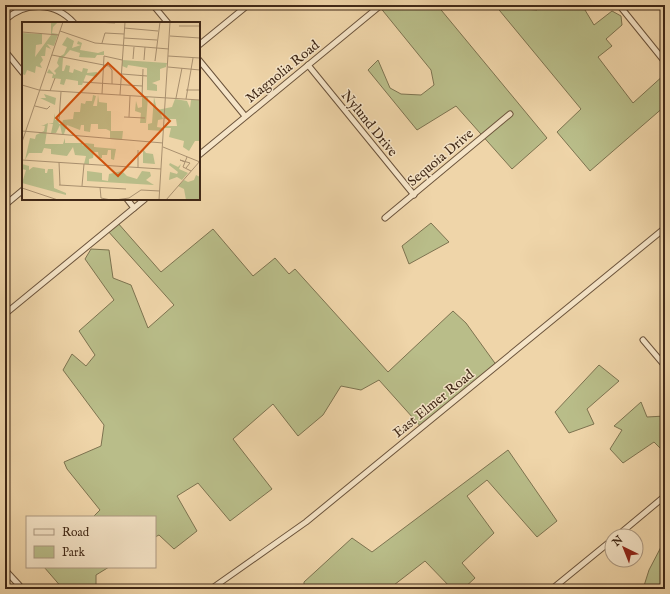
<svg xmlns="http://www.w3.org/2000/svg" width="670" height="594" viewBox="0 0 670 594" font-family="'IM FELL English',serif">
<style>
.green{fill:#b9bd89;stroke:#7d7350}
.lines{fill:none;stroke-linecap:round;stroke-linejoin:round}
.minor-casing{stroke:#6c543c;stroke-width:7}
.minor{stroke:#f5e4c7;stroke-width:5}
.labels{text-anchor:middle;stroke-width:3;stroke-linejoin:round;paint-order:stroke}
.street-label{font-size:14px;fill:#412917;stroke:#f5e4c7}
.inset-road{fill:none;stroke:#a9906f;stroke-width:1}
.view{fill:#cf520e;fill-opacity:0.15;stroke:#cf520e;stroke-width:2}
.inset-edge{fill:none;stroke:#412917;stroke-width:2}
</style>
<rect width="100%" height="100%" fill="#efd5a9"/>
<filter id="stains"><feTurbulence type="fractalNoise" baseFrequency=".005" numOctaves="4"/><feColorMatrix values="0 0 0 0 .2 0 0 0 0 .09 0 0 0 0 .02 0 0 0 .5 -.17"/></filter>
<radialGradient id="worn" r=".72"><stop offset=".6" stop-color="#630" stop-opacity="0"/><stop offset="1" stop-color="#630" stop-opacity=".3"/></radialGradient>
<g class="green">
<path d="M380 5H437L547 138 512 169 456 106 417 130 368 70 378 60 390 88 401 94 421 95 434 85 431 70 379 6Z"/>
<path d="M495 5H511L513 8 537 10 539 5H582L594 25 612 11 621 16 622 25 606 39 612 46 598 57 633 103 665 74V106L590 171 557 132 581 109Z"/>
<path d="M117 222 161 272 213 229 253 276 275 258 289 274 295 269 388 372 453 311 466 323 497 366 422 428 379 380 361 390 341 386 323 415 298 436 273 404 233 439 272 489 230 521 198 483 177 496 197 531 174 549 159 535 155 537V517H93L100 510 67 469 64 462 101 446 104 425 63 370 72 354 86 366 95 355 79 331 114 300 85 259 91 249 109 250 113 278 131 285 148 328 174 305 107 230Z"/>
<path d="M431 223 449 242 409 264 402 246Z"/>
<path d="M599 365 619 381 587 409 594 424 569 433 555 412Z"/>
<path d="M641 402 647 417 665 416V453L654 442 623 463 610 449 622 430 614 426Z"/>
<path d="M508 450 557 521 537 537 487 480 467 496 494 533 462 563 475 578 463 589H452L425 561 394 585 398 589H304V582L352 538 372 552Z"/>
<path d="M661 547 665 549V589H643L649 570Z"/>
<path d="M44 567H109L96 575V589H63Z"/>
</g>
<g class="lines">
<g class="minor-casing">
<g id="minor">
<path d="M153 5 168 23"/>
<path d="M619 5 665 62"/>
<path d="M5 20C26 1 55 2 74 23"/>
<path d="M199 45 248 5"/>
<path d="M5 51 23 73"/>
<path d="M199 60 245 116"/>
<path d="M308 65 414 195"/>
<path d="M199 155 381 5"/>
<path d="M127 199 134 208"/>
<path d="M5 205 23 190"/>
<path d="M385 218 510 114"/>
<path d="M5 314 145 199"/>
<path d="M643 340 665 366"/>
<path d="M617 536 665 496"/>
<path d="M5 570 19 585"/>
<path d="M211 589 306 522 665 228"/>
<path d="M552 589 612 540"/>
</g>
</g>
<use href="#minor" class="minor"/>
</g>
<g class="labels">
<g class="street-label">
<text transform="translate(282 71) rotate(-39)" y="5">Magnolia Road</text>
<text transform="translate(370 123) rotate(51)" y="5">Nylund Drive</text>
<text transform="translate(440 157) rotate(-40)" y="5">Sequoia Drive</text>
<text transform="translate(433 403) rotate(-39)" y="5">East Elmer Road</text>
</g>
</g>
<g transform="translate(22 22)">
<rect width="178" height="178" fill="#efd5a9"/>
<path d="M29 0H36L31 5 30 11 36 12 32 24 25 22 29 27 24 25 23 34H19L21 38 18 42 20 46 14 44 13 51 5 48 3 53 0 52V11L20 12V22L14 23 13 35 29 13ZM45 15 52 19 50 26 59 23 55 22 56 19 60 21 58 28 76 31 82 29V33H75L73 36 57 35 58 31 48 28 41 36 40 49H42L44 43 48 44 47 50 51 51 52 47 60 50 61 46 66 47 65 51 75 50V55L64 53 60 63H56V59L44 57 42 63 38 62 39 57 30 56 31 52 25 51 27 47 33 53 34 51 32 49 37 44 35 41 37 35 42 32 45 25 40 23ZM100 38 145 41 144 45 138 47V58L130 61 135 63V69L125 68V46L106 43 105 46 100 44ZM22 72 34 76 33 83 18 76H24ZM76 72 77 80 85 81V89H89V109H101L100 118 88 117V109L84 107H76V102H69L68 110 62 109V103H59L58 108 45 103 42 112H40L38 103 34 111H29L31 102 26 101 23 122H41L43 116V121H60L61 124 63 121 72 122V125L94 127 92 138 89 137V128H86L85 133H80V136H77L76 130H72L71 136 67 137V142H62L64 134 53 133 51 125 45 134 29 132V127L22 126 20 131H7L3 138 8 116 13 117 14 113 22 109 23 104 19 103H22L26 101H31L33 91V98H36L37 102H40L41 98 51 97 52 90H58L59 81 63 82 64 79H70L71 73 74 74 71 84H75ZM120 75H126L124 101H118L119 91 113 89 114 79 116 86 120 85ZM132 75 135 88 150 85 153 77 165 79 168 86 169 78H178V119H173L167 129 161 125 162 119 147 115 149 106H142V104H155L154 97H142L143 92H139L141 97 136 98 135 105 141 106V109L126 108V102L130 101ZM121 127 124 131 131 132 133 142 121 141ZM148 141 156 145 159 142 157 147 166 151 160 158 155 155 147 158 148 150 155 152 156 150 147 143ZM0 142 7 144V148L11 145 23 147V151H25L26 147H31L32 166 44 171V173L0 161 4 148 0 147ZM65 149 80 151V158L86 159 87 152 100 149 105 154 115 157 120 149 128 150 129 154 124 158 132 163 65 159ZM174 153 178 155V178H164L162 167 156 164 162 158 166 160 172 158Z" fill="#b9bd89"/>
<path class="inset-road" d="M73 0 93 1M157 4H178M102 6 136 9M38 9 73 21 147 27M0 10 37 13M148 14 178 16M102 16 135 18M80 21 83 11 102 12M30 33 87 44 90 48V62M146 34 178 36M111 37 112 25M122 38 123 25M133 39 138 0M146 45 178 48M100 52 125 54M61 60 120 64M0 63 17 68 178 78M164 68H178M28 69 33 56M80 72 82 34 100 38M98 73 103 0M120 75 121 47M154 76 160 46M164 77 171 36M13 84 25 87 28 84M102 95 123 96M107 95 108 74M37 97 39 70M0 109 141 121M0 120 41 0M141 125 178 140M116 128V145M165 135 161 145 169 149M0 138 139 147M37 140 38 163M163 140 158 138 168 141 164 146M37 163 104 167M60 164 62 142M78 165 79 176 89 178M0 166 36 178M93 178 107 176 119 168 138 169M137 178 148 0M144 178 178 139"/>
<path class="view" d="M86 41 148 99 96 154 34 96Z"/>
<rect width="178" height="178" class="inset-edge"/>
</g>
<rect width="670" height="594" fill="none" stroke="#efd5a9" stroke-width="20"/>
<rect x="6" y="6" width="658" height="582" fill="none" stroke="#412917" stroke-width="2"/>
<rect x="10" y="10" width="650" height="574" fill="none" stroke="#412917"/>
<rect x="26" y="516" width="130" height="52" fill="#f5e4c7" stroke="#ad9981"/>
<rect x="34" y="529" width="20" height="6" fill="#f5e4c7" stroke="#ad9981"/>
<text x="62" y="536" font-size="12" fill="#412917">Road</text>
<rect x="34" y="546" width="20" height="12" fill="#b9bd89" stroke="#ad9981"/>
<text x="62" y="556" font-size="12" fill="#412917">Park</text>
<g transform="translate(624 548) rotate(317)"><circle r="19" fill="#f5e4c7" stroke="#ad9981"/>
<path d="M0-3L7 15L0 10L-7 15Z" fill="#8f2418"/>
<text y="-6" font-size="11" font-weight="bold" text-anchor="middle" fill="#412917">N</text>
</g>
<rect width="100%" height="100%" filter="url(#stains)"/>
<rect width="100%" height="100%" fill="url(#worn)"/>
</svg>
